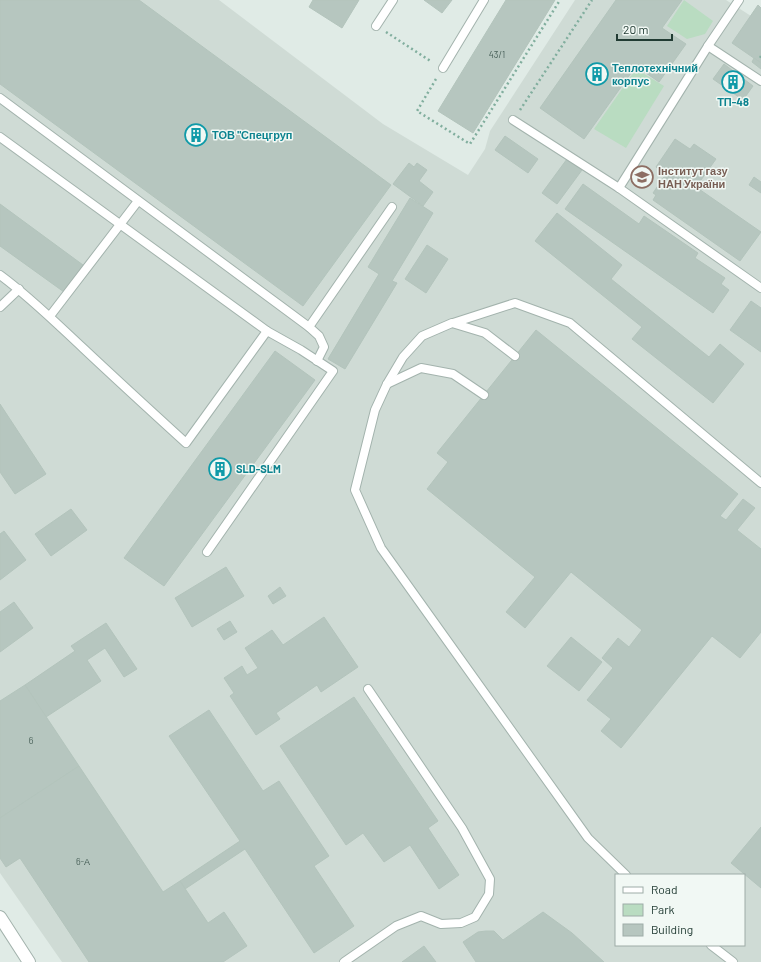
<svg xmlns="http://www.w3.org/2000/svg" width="761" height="962" viewBox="0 0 761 962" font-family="Barlow,sans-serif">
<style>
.built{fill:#cfdbd5;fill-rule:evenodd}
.green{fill:#b9dcc1}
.building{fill:#b6c6bf;stroke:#b3c4bc}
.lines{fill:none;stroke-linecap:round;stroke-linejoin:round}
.service-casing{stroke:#a3b3ad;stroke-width:10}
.minor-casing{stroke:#a3b3ad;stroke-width:14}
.path{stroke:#81ae9e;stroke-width:2.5;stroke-dasharray:2 3;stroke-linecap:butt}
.service{stroke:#fff;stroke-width:8}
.minor{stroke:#fff;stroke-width:12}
.labels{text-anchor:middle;stroke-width:3;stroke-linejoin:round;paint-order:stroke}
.number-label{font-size:9px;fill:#465e56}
.culture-label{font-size:11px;font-weight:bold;fill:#0d838f;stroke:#f1f8f4;text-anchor:start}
.education-label{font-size:11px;font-weight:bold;fill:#785e54;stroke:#f1f8f4;text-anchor:start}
</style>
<rect width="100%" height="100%" fill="#e0ebe6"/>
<path class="built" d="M0 0H219L383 124 468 175 485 149 490 131 575 0H726L751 16 758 5 761 8V962H62L0 873ZM616 875H744V945H616Z"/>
<g class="green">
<path d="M684 0 713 21 705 34 687 39 667 26Z"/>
<path d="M636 69 664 86 626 148 594 129Z"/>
</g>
<g class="building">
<path d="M0 0H139L391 185 303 306 0 84Z"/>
<path d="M313 0H359L342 28 309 7Z"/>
<path d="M424 0H452L442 13Z"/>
<path d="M506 0H555L473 133 438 111Z"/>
<path d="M616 0H682L662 28 686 44 659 82 636 66 584 139 540 108Z"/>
<path d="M758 5 761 8V63L732 43Z"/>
<path d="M754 58 761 63V69L752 62Z"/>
<path d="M724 64 753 86 743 100 713 79Z"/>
<path d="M505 136 538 159 528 173 495 150Z"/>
<path d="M675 139 690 149 694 144 716 159 696 187 761 232 740 261 653 200 656 195 653 193 666 174 656 167Z"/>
<path d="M567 159 582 170 557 204 542 193Z"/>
<path d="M409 163 414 167 417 163 427 170 419 181 433 192 423 206 393 184Z"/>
<path d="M754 177 761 182V193L749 185Z"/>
<path d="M583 184 639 224 644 216 698 253 695 258 725 278 721 284 729 290 713 313 565 209Z"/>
<path d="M410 198 433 213 392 281 397 283 345 369 328 359 379 274 368 267Z"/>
<path d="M0 204 83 265 64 292 0 246Z"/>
<path d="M557 213 622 265 611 279 709 357 720 344 744 364 713 403 632 339 642 327 535 241Z"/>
<path d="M427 245 448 259 426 293 405 279Z"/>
<path d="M751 301 761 308V352L730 330Z"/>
<path d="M536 330 738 494 720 516 726 520 743 499 755 508 737 530 761 549V632L740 658 712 636 621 748 601 731 611 719 587 700 613 668 602 658 618 638 629 647 642 630 571 572 525 628 506 612 535 577 427 489 448 462 437 453Z"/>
<path d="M275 351 315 380 164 586 124 558Z"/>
<path d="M0 404 46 474 15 494 0 472Z"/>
<path d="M71 509 87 530 51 556 35 534Z"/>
<path d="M4 531 26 560 0 580V534Z"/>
<path d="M226 567 244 596 192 627 175 598Z"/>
<path d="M280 587 286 596 273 604 268 596Z"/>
<path d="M14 602 33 628 0 652V612Z"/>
<path d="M324 617 358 667 321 692 317 685 276 713 280 719 256 735 230 696 234 693 224 678 242 666 247 675 258 668 245 648 272 630 283 645Z"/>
<path d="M230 621 237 632 224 640 217 629Z"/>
<path d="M106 623 137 669 124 677 105 648 87 660 101 681 46 717 25 685 75 651 71 646Z"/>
<path d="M571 637 602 662 579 691 547 666Z"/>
<path d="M25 685 79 766 0 818V701Z"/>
<path d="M354 697 438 821 428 828 459 875 439 889 410 845 384 862 363 833 346 845 280 746Z"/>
<path d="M209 710 263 791 279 781 329 856 314 866 354 926 314 953 245 849 185 889 180 881 240 841 169 736Z"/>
<path d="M79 766 163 892 180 881 208 923 224 912 247 946 223 962H89L20 858 6 867 0 858V818Z"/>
<path d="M761 827V888L731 863Z"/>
<path d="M543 912 572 933 604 962H476L463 942 478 932 486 931H494L503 940Z"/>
<path d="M424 946 436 962H402Z"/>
</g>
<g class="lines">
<g class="service-casing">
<g id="service">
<path d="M376 26 393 0"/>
<path d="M708 46 761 81"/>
<path d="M443 68 484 0"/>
<path d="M0 98 309 327 319 336 324 347 317 361"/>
<path d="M513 120 619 188 761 288"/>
<path d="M0 137 267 331 301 350 333 371 207 552"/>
<path d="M619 188 708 46 739 0"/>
<path d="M0 275C30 297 56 323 83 348 117 380 152 412 186 443L267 331"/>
<path d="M0 307 19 289"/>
<path d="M50 316 138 201"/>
<path d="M453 323 515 303 570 323 761 483"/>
<path d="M309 327 392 207"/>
<path d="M515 356 485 333 452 323 422 336 403 357 387 384 375 410 355 490 381 548 588 838 626 875"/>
<path d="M387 384 421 368 453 374 484 395"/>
<path d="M711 945 733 962"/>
<path d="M344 962 396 926 421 916 441 924 461 923 475 917 489 894 490 879 462 828 368 689"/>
</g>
</g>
<g class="minor-casing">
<path id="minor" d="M0 917 29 962"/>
</g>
<g class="path">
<path d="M386 32 432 62"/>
<path d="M761 56 760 58 761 59"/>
<path d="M436 79 417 111 470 144 560 0"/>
<path d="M520 110 592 0"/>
</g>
<use href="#service" class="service"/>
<use href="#minor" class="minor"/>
</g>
<defs>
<g id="building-ring" transform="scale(1.15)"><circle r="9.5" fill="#f1f8f4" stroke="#0f9aa8" stroke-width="1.5"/><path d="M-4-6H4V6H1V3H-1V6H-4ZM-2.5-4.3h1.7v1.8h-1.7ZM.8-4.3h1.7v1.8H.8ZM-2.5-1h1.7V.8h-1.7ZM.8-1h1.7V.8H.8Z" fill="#0f9aa8"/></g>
<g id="university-ring" transform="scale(1.15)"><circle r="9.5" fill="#f1f8f4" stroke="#8d6e63" stroke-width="1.5"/><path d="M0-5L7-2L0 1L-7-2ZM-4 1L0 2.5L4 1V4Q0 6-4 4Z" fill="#8d6e63"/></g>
</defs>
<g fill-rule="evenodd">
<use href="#building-ring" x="597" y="74"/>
<use href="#building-ring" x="733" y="82"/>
<use href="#building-ring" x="196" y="135"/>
<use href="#university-ring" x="642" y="177"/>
<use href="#building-ring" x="220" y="469"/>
</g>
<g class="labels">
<g class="number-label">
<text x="497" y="58">43/1</text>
<text x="31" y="744">6</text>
<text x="83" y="865">6-А</text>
</g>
<g class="culture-label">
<text x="612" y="72">Теплотехнічний<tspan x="612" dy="13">корпус</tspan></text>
<text x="733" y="106" text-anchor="middle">ТП-48</text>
<text x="212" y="139">ТОВ "Спецгруп</text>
<text x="236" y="473">SLD-SLM</text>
</g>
<g class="education-label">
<text x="658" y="175">Інститут газу<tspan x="658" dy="13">НАН України</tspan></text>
</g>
</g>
<rect x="615" y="874" width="130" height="72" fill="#f1f8f4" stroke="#9eaca7"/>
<rect x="623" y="887" width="20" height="6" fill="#ffffff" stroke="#9eaca7"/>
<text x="651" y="894" font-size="12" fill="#213b33">Road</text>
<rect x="623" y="904" width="20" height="12" fill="#b9dcc1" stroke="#9eaca7"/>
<text x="651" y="914" font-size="12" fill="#213b33">Park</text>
<rect x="623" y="924" width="20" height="12" fill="#b6c6bf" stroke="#9eaca7"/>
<text x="651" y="934" font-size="12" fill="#213b33">Building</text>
<path d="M617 34v6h55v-6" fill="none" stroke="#213b33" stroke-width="2"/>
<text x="623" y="34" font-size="12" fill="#213b33" stroke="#f1f8f4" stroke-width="3" paint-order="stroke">20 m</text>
</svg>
